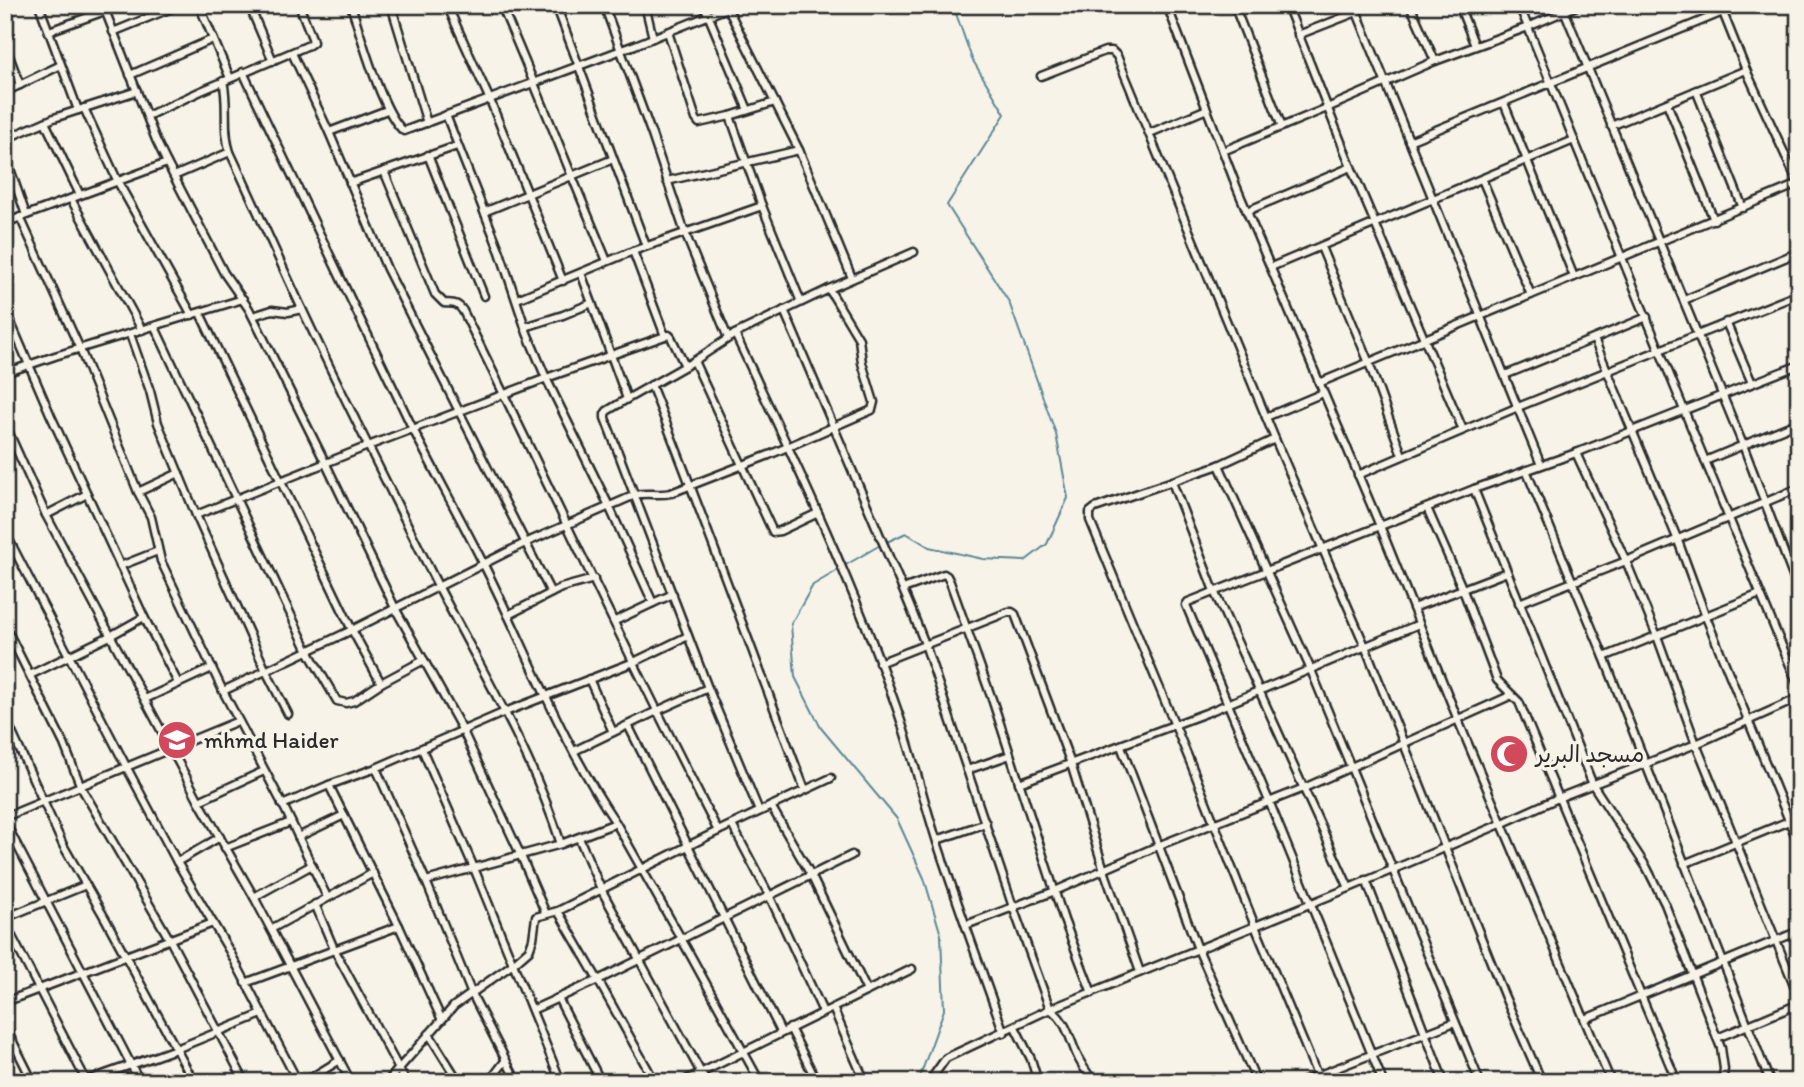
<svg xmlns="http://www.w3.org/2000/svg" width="1804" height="1087" viewBox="0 0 1804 1087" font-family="Itim,'Playpen Sans Arabic',sans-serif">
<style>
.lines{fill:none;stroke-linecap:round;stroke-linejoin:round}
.stream{stroke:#5c8795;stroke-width:2}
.minor-casing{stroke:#2b2b2b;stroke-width:11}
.minor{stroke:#f7f3e8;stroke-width:6}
.labels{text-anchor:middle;stroke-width:7;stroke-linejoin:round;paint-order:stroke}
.poi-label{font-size:23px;fill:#2b2b2b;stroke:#f7f3e8;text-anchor:start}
</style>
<rect width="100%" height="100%" fill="#f7f3e8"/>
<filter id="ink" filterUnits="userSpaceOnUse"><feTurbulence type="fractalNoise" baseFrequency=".0143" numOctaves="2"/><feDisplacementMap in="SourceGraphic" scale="14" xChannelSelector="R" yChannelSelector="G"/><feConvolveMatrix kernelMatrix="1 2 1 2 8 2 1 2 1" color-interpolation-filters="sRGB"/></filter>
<g filter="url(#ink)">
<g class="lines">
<g class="stream">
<path d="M887 542 906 533 929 547 983 559 1025 561 1047 544 1068 498 1056 434 1009 302 947 205 1005 114 972 59 953 5"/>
<path d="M844 566 882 544"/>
<path d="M840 569 813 585 791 624 795 677 821 728 897 819 924 878 941 935 944 1010 918 1082"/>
</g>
<g class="minor-casing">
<g id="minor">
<path d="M39 5 78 110"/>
<path d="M103 5 156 140 167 163 224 273 249 309 325 462 395 608 463 731 521 856 546 914"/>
<path d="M199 5 230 78"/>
<path d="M249 5 273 61"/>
<path d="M351 5C360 33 383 116 404 131L635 45 735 5"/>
<path d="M391 5 427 123"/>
<path d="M447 5 490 100 563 281"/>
<path d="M501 5C538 90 571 176 607 261"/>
<path d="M556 5 646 246"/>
<path d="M604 5 652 135 685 233 728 338"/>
<path d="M645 5 653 38"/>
<path d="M704 5 748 110"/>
<path d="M1167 5 1237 188 1380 526 1458 720 1611 1082"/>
<path d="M1234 5 1282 127"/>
<path d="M1287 5 1351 167 1463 430"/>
<path d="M1354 5 1541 465"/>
<path d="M1410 5 1435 61"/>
<path d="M1459 5 1475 46"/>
<path d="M1519 5 1684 410 1799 687"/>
<path d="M1562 5 1743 445 1799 592"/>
<path d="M1720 5 1746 70 1799 185"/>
<path d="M727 7 799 150 852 278"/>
<path d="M49 31 105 11"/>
<path d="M113 32 179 5"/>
<path d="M668 32 696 119 699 123 730 116 775 102"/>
<path d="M1298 35 1357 12"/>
<path d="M5 45 20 85"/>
<path d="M292 53 329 132 387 269 551 593"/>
<path d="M243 72C299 191 355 309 412 427 435 473 460 517 483 563 527 650 561 742 616 823L692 958 760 1082"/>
<path d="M130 75 213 39"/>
<path d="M1041 76 1105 51H1112L1117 56 1275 439 1365 646 1504 995 1542 1082"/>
<path d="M223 81C229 105 222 129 230 152 255 205 278 258 303 311 344 399 388 485 431 572 477 663 530 747 561 844"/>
<path d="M1696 90 1743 208"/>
<path d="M5 92 61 65"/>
<path d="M1504 103 1574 277"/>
<path d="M1667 103 1714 220"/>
<path d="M84 108 118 182 192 315"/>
<path d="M446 115 500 252 527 333 546 378 609 506 653 603 615 621"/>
<path d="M147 116 201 91 309 45 313 42 312 38 299 5"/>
<path d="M730 116 762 206 801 302"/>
<path d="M45 122 80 195"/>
<path d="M1611 126 1746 70"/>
<path d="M329 132 387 110"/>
<path d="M1150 133 1207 109"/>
<path d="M5 139 54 118 137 91"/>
<path d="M1409 141 1723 12"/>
<path d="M1223 151 1327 108 1435 61 1528 27 1579 5"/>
<path d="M5 154 26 215"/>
<path d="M428 155 484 296"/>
<path d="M384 171 435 294 444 303C453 304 457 302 463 311 549 484 629 660 718 831"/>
<path d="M174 176 230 152"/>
<path d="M1482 179 1531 295"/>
<path d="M667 181 799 150"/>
<path d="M350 183 457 146"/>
<path d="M71 199 142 330"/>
<path d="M1247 211 1351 167"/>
<path d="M484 212 613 159"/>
<path d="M20 217 80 349 138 492 151 517 161 561 223 691 285 809 327 897"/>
<path d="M5 223 167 163"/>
<path d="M1321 247 1369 363 1402 455"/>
<path d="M633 251 665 336 669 335 671 337 685 366"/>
<path d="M1271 267 1574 140"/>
<path d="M581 273 627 399 607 411 605 414V418L708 688 759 811"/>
<path d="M517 299 633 251 762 206"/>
<path d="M1684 300 1799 252"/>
<path d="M5 309 51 416 144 617 178 683"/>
<path d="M784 310 909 604 925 644 1013 907 1050 1009C1066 1020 1069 1036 1076 1053 1080 1063 1087 1073 1094 1082"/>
<path d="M200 313 352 630 381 683"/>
<path d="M253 316 272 310 288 312 302 309"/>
<path d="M1726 322 1752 383"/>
<path d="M155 327 308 651 337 701 346 703 354 701 381 683 424 660"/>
<path d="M525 327 563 315 592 303"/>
<path d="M130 334 150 391 158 423 196 515"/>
<path d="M735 334C793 457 852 580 897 709 912 753 923 798 937 842 958 906 981 969 1004 1033"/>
<path d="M1594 339 1677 538 1706 617 1799 845"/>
<path d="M694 361 773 532 780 531 818 513"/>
<path d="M5 373 55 356 243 299"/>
<path d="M1505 375 1647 317"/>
<path d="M1319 383 1798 184"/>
<path d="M651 385C705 519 753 655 805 790"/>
<path d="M627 399 694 361 735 334 829 289 914 252"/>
<path d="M1266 417 1323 393"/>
<path d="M5 424 46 515 199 801 254 897 351 1082"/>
<path d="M1275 439 1219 465 1095 508 1090 512V520L1191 764 1255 926 1320 1082"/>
<path d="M1576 453 1626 561 1657 636 1696 744 1799 997"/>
<path d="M1705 461 1799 422"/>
<path d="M1219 465 1311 670 1480 1082"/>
<path d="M1526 470 1604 657 1770 1082"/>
<path d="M1358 475 1518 407 1799 294"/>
<path d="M1172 482 1214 591 1349 888"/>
<path d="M1474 489 1593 785 1647 868 1665 904 1721 1048 1724 1069 1722 1082"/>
<path d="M138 492 179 473"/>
<path d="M1427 508 1463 590 1497 680 1519 702 1677 1082"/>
<path d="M46 515 87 494"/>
<path d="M5 532 127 768 177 862 230 952 298 1082"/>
<path d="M120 566 158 551"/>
<path d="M903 589 944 574 947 576 950 582 993 702 1064 920 1092 993"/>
<path d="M653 603 673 594"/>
<path d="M1519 603 1626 561 1799 488"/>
<path d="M1413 608 1507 572"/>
<path d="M508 615 561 588 594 579"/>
<path d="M5 626 64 744 81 787 170 940 245 1082"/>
<path d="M1604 657 1760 594"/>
<path d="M879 663 1008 612H1012L1015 614 1071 764 1104 870 1140 972"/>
<path d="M30 675 110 636 144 617"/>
<path d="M589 679 613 732"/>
<path d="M223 691 352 630 525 543 635 495C647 492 658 496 671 493L769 455 872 410 874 402 862 363 859 339 829 289"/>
<path d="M145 699 212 668"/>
<path d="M288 714 266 671 196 515 368 446 552 376 665 336"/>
<path d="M5 717 63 845 106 920 194 1082"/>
<path d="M628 725 781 1032"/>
<path d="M1121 746 1198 949 1257 1082"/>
<path d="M422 749 474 868 561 1082"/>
<path d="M574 751 657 711 708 688"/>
<path d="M376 768 426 881 471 992 517 1082"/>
<path d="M967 770 1010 755"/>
<path d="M1019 783 1206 713 1419 624"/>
<path d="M329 785 399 926 441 1018"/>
<path d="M199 801 264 771"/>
<path d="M282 805 329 785 376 768 505 712 634 662 688 636"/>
<path d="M771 806 811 875 867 991"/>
<path d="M5 817 238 721"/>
<path d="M5 822 140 1082"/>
<path d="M732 825 769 895 823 1012"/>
<path d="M298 837 344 815"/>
<path d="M579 838 601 889 706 1082"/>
<path d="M937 840 986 823"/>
<path d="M225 848 291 822"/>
<path d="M177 862 220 837"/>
<path d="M1684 864 1799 817"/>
<path d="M1366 880 1444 1082"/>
<path d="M426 881 561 844 616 823"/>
<path d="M254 897 312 865"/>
<path d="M315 904 334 949 406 1082"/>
<path d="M558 911 718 831 831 778"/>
<path d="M5 918 86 885"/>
<path d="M5 923 87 1082"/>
<path d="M966 925 1055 891 1160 845 1304 788 1512 695"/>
<path d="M271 929 373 873"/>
<path d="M245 983 399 926"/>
<path d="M558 998 601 1082"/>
<path d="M5 1002 213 923"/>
<path d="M833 1008 865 1082"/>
<path d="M532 1010 598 980 852 855"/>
<path d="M1585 1019 1799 931"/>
<path d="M5 1026 33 1082"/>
<path d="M1015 1027 1031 1059 1038 1082"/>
<path d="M790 1028 817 1082"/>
<path d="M429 1034 459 1082"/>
<path d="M1717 1038 1799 1004"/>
<path d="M83 1082 176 1049 262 1014"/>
<path d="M304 1082 340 1060"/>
<path d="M387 1082 454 1006 513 964 529 950 533 939 536 917 558 911 598 980 655 1082"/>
<path d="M489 1082 505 1061"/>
<path d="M682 1082 912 969"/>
<path d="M929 1082 946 1058 1050 1009 1349 888 1503 823 1558 798 1696 744 1799 698"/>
<path d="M1301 1082 1455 1022"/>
<path d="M1383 1082 1269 801 1186 605 1188 602 1474 489 1576 453 1799 365"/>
</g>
</g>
<use href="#minor" class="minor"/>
</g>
</g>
<defs>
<g id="school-disc" transform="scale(2.0125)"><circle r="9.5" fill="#d1495b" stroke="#f7f3e8"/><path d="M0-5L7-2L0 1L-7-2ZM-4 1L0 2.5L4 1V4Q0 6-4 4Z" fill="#fff"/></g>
<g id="mosque-disc" transform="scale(2.0125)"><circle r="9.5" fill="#d1495b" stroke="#f7f3e8"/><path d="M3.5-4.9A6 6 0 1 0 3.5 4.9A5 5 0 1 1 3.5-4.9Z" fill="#fff"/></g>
</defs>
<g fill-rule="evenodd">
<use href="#school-disc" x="177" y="740"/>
<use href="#mosque-disc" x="1509" y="754"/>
</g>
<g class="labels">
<g class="poi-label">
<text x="204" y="748">mhmd Haider</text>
<text x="1536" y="762">مسجد البرير</text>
</g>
</g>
<rect width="1804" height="1087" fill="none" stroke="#f7f3e8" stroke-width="28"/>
<rect x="14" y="14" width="1776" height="1059" fill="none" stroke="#2b2b2b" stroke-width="2.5" filter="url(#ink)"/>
</svg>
